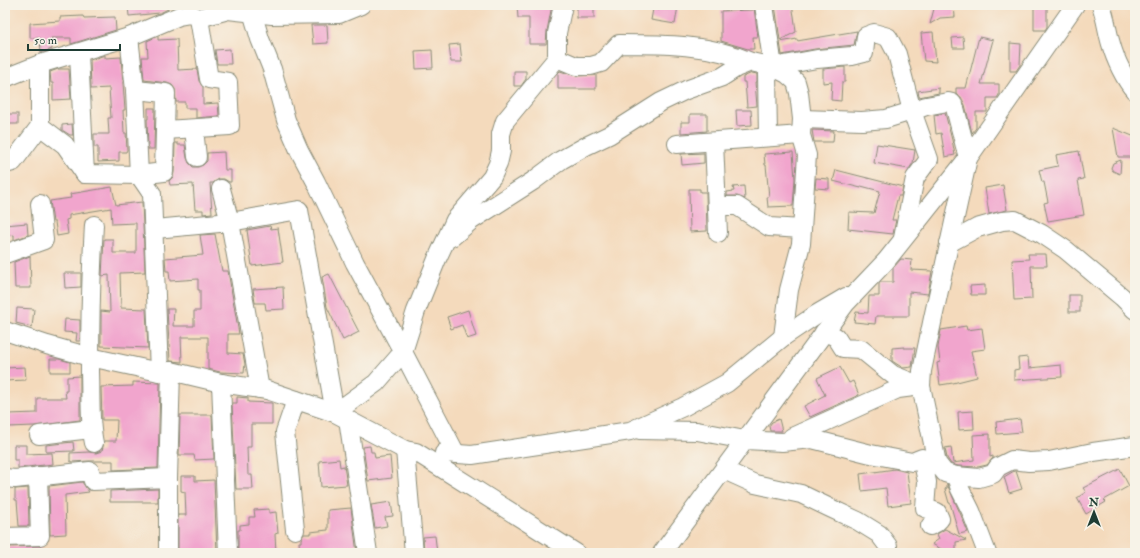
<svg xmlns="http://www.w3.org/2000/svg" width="1140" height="558" viewBox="0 0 1140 558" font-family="'IM FELL Double Pica',serif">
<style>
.building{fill:#f1a5cd}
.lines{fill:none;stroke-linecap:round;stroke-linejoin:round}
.minor-casing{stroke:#8a8c78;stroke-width:20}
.minor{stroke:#fff;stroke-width:18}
</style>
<rect width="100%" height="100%" fill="#f7f3e8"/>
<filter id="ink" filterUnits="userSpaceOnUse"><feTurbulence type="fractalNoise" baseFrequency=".025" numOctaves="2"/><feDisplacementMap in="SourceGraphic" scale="8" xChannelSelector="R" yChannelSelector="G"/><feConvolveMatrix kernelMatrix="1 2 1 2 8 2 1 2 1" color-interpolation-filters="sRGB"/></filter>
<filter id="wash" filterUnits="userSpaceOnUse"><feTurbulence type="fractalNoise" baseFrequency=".012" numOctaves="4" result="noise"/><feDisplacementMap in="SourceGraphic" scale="16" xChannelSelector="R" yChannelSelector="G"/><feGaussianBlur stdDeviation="0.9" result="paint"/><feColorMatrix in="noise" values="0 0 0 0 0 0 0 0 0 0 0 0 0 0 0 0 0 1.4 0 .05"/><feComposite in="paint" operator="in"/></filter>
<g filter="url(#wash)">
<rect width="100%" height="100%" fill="#f4dabc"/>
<g id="blocks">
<g class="building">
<path d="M131 5H167L168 9 160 13 129 16 128 6Z"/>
<path d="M517 5H552L547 31 546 44H529V18H518Z"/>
<rect x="577" y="5" width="17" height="13"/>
<path d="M659 5 678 6 675 24 651 20 653 9 659 10Z"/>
<path d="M775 5H792L794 16 796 32 780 40Z"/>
<path d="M935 5H954L955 17 940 18 930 24Z"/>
<path d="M1034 5H1047V27L1045 30H1034Z"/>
<path d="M753 8H754L758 37H753L754 49H748L721 41V11L753 10Z"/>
<path d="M83 16 84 18 115 17 116 30 71 44V38H51L52 49 41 53 40 38H30V23L60 21V17Z"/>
<path d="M311 25H327L328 43 313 44Z"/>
<path d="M857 31 854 45 815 49 782 55 780 42 797 39V41Z"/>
<path d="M933 32 936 62 924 61 921 33Z"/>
<path d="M158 36V40L177 39 178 70 197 69 199 81 203 87V104L218 103 219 116 196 118V108H185V102H176L175 89 172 85 167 83 144 80 142 57H148L147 41Z"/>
<path d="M963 37 964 48H953L952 38Z"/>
<path d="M979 37 993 40 981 84H999V95L997 98H987V112H976V128L972 133 965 105 961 97 956 94V88H966Z"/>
<path d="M1010 43 1021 44 1020 65 1016 71H1010Z"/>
<path d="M460 44 462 62H451L449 45Z"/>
<path d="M230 49 231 64H217L215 50Z"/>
<path d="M432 50 433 68 416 69 415 51Z"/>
<path d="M105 55V58L121 57 125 110H123L124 133H126L127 150 126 152H119V161L98 162V147H94V134H109L108 118H111L109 88 91 89 90 60Z"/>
<path d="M845 67V82H842L841 101 831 100 832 82 823 83V69Z"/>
<path d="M58 69H69L71 99 53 100V83H51L50 72Z"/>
<path d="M514 71H526V79L521 86H514Z"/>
<path d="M560 71 576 76 596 75V89H558V73Z"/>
<path d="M752 73 757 74V82H755L757 106 747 107 745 82H743V77Z"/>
<path d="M939 88V93L919 97 918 91Z"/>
<path d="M148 108H155L154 149H148L147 119H148Z"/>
<path d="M736 110H751L752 125 737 126Z"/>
<path d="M945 113 952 140 955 155 945 157 941 133 936 134 934 115Z"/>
<rect x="5" y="114" width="13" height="10"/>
<path d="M690 114H707V131L681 133V122H690Z"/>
<path d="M72 124 73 135H70L62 130V125Z"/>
<path d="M1113 128 1135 137V157H1118Z"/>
<path d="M812 130 834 131 833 142H814Z"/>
<path d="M175 143H178V145H185L187 158 189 163 193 167H198L203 165 207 161V153L224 152 225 170H231V182H229L224 179H219L213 183H210L212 213 203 214V210H195L193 184 170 185 169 181 173 177 174 172Z"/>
<path d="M877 144 915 150 913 163 909 169 874 163Z"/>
<path d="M1079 151 1084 179 1078 180 1084 215 1048 221 1044 203 1048 202 1044 182H1042L1039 170 1058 166 1056 155Z"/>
<path d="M793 152 795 179 793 206 768 207 767 197H769L766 165H765L764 154Z"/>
<path d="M704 153V163L682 165 681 154Z"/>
<path d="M1121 160 1120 174 1113 171 1111 168 1113 163Z"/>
<path d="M836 170 903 187 901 196H898L892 220H896L893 234 848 229 849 212 874 213 880 191 861 186V188L833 181Z"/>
<path d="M816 178 829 179V189L815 188Z"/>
<path d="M1003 185 1007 210 989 214 985 188Z"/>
<path d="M744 186 745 199 737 196H727V192L734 191 733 187Z"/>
<path d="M112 187 116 205 142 202 145 272 120 273 121 308 146 309 148 348 101 346V311L110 312 109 275 102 276 104 239H113V253H136V223L112 224 111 208 69 215V219L66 220 68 234 57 236 55 222H53L50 201 71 198 70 194Z"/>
<path d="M689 189H700V192H706L707 231 690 232Z"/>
<path d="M27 223 28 235 14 240V235L5 236V225Z"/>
<path d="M270 226 271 229 278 228 283 262 252 266 247 230Z"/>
<path d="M215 234 222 271H228L239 334H228V353L243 354 245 364 244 373 220 372 208 369V337H181L182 362 170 361 167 309H174L173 326H194V311H200V290H198V279L170 281 169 271H166L165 258 203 255 200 235Z"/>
<path d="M1028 254H1046L1047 266H1031L1032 299 1014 300 1012 260 1029 259Z"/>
<path d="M30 256 31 288H15L14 262Z"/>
<path d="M901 259 912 260 911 270 932 271 928 294 909 292V316H876L875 324 854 322 856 312 868 313 869 296H879V284L880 282H893V268Z"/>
<path d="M64 273H81V287L65 288Z"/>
<path d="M329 274 359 332 343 340 327 307 322 277Z"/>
<path d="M985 285V295H971L970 286Z"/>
<path d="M283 287 284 309 266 310 265 303H255L253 289Z"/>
<rect x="1069" y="295" width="11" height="17"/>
<path d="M17 308 34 309 32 327 16 323Z"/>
<path d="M468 310 476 336 467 339 462 325 451 329 447 317Z"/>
<path d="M65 319 80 320V341H76L77 333 64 332Z"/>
<path d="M966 326 967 330 982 328 985 349 971 351 977 377 953 383 940 385 937 363 940 362 938 347 941 330Z"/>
<path d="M904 347V348H915L912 367 903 368 892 361V348Z"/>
<path d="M1028 357 1029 368 1061 365 1062 377 1014 380V370L1019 369 1018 358Z"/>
<path d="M50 359H59L70 362V372H50Z"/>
<path d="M25 367 26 380 5 381V368Z"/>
<path d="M840 367 849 383 853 381 859 395 810 417 804 406 825 395 817 378Z"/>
<path d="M80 376V420L34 426 8 427V414L37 413V398H66L65 391H67V377Z"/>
<path d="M133 382 160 383 158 468 113 470V461H89L72 462 70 461V453L89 452 96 453 102 451 104 441H116L117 420H102L101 387 133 386Z"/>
<path d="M237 397 248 398V402L272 403V424H251V447H247L248 475H252L253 489H236L232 403H237Z"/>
<path d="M973 411 974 429 959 430 958 412Z"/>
<path d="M180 415H212L214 459 195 460 194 455H179Z"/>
<path d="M779 419 782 431H770L769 426 772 422Z"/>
<path d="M1020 419 1022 432 997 434 996 422Z"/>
<path d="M990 434V457L993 456V458L987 465 978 467 958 466 951 464 947 458 945 448 951 447 953 463 974 460 973 435Z"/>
<path d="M73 442 74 451 46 452V445Z"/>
<path d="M14 445H26V454L52 453 53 464 18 468V460H14Z"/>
<path d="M370 446 371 452H374L375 458 390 456 392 478 368 481 363 447Z"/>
<path d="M339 459 340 467 344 466 347 485 321 487 319 461Z"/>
<path d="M895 469 907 472 911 503 888 506 886 488 862 491 860 474Z"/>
<path d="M1120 469 1129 486 1104 500 1106 502 1086 514 1077 498 1086 492 1083 488Z"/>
<path d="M1014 471H1016L1022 489 1009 493 1004 477Z"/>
<path d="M181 476H195V481L214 480 217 553H178V515H186L185 492 181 491Z"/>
<path d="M82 482 89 492 65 495 66 534 50 535 49 486Z"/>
<path d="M947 484 961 515 968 532 959 534 950 503H949L945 489 947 488Z"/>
<path d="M28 488 29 526H19L17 500H15V489Z"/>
<path d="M158 489V502H110V491Z"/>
<path d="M391 502 393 516 385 517 387 526 375 528 371 505Z"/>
<path d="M351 508 357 553H300L299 542H301V539L304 534H310V532L328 530V510Z"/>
<path d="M269 509V513L276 512 278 533 275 534 276 553H238V530H240V525L249 524V517H255L254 510Z"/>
<path d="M945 529 966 540 956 542V553L948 550 945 551 932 544 939 539 937 534Z"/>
<path d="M435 536 437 553H424L423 537Z"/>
<path d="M40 546 41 553H5V547Z"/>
</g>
</g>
</g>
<g filter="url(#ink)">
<use href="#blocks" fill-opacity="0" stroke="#8a8c78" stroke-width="1"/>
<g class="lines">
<g class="minor-casing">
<g id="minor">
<path d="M764 5 773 67 817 59 852 56 864 53 866 36 874 33 888 37 897 54 912 111 926 106 948 102 952 103 955 108 968 158 933 318 922 371 921 386 937 463 945 473 956 476 960 489 971 511 987 553"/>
<path d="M1101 5C1106 18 1107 31 1111 44 1115 59 1125 80 1135 91"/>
<path d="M252 12 260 39 272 69 286 120 299 150 316 182 355 263 403 352 456 454"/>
<path d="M129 37 135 90 139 175 152 194 159 372"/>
<path d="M79 54 85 174"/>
<path d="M557 58 576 66H591L601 63 619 44C663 44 710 44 751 62"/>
<path d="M40 64V126"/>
<path d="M5 78 40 64 129 37 179 16 190 14 199 18 228 10 272 15 339 14 361 5"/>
<path d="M135 90 166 93 165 130"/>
<path d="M802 119 862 121 886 119 912 111 929 159 915 178 903 238"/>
<path d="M194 129 197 157"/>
<path d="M768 137 767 72 773 67"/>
<path d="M714 142 718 233"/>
<path d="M677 144 801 135"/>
<path d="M5 164 13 162 40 126 65 145 85 174 139 175 164 172 165 130 230 126 228 82 209 79 199 18"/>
<path d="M221 189 230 222 299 210 335 413 376 383 403 352 416 311 437 259 455 220 492 177 498 164 501 151V134L505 121 557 58V33L563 5"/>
<path d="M717 206H737L769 227 802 229"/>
<path d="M94 225C91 274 90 323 90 372 91 396 89 420 94 443"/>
<path d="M155 229 230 222 260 389"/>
<path d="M452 237 472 220 533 181 561 160 586 146 609 135 661 102 686 90 722 77 736 68 751 62 773 67 787 74 796 82 799 93 802 119 801 135 807 155 801 244 789 290 783 337"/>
<path d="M949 243 977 228 1002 221 1015 220 1042 234 1066 250 1122 297 1135 310"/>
<path d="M5 254 44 240 40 204"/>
<path d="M5 331 47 345 90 357 159 372 171 371 221 383 267 390 335 413 405 450 416 452 576 553"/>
<path d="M221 383 228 553"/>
<path d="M348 419 368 553"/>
<path d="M639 430 697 431 745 440 782 442 812 439 871 454 912 462 922 458 927 482 925 508 937 512 940 519 936 523 930 526"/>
<path d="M39 435 91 429"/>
<path d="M792 437 898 389 921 386 893 375 861 349 843 348 836 337 824 332"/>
<path d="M405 450 414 553"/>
<path d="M444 453 472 455 630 431 683 407 727 383 783 337 817 314 846 297"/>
<path d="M724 470 755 484 801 494 830 508 858 521 879 534 888 546"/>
<path d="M956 476 979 478 993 474 998 467 1012 460 1029 462 1049 461 1093 452 1135 446"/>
<path d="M5 478 15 479 90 471 93 481 168 478V553"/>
<path d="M168 478 171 371"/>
<path d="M295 530 285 432 296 400"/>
<path d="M5 537 40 536 38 476"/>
<path d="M662 553 846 303 886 261 968 158 1075 5"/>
</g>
</g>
<use href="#minor" class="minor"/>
</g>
</g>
<rect width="1140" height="558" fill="none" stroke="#f7f3e8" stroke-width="20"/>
<g transform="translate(1094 512)" stroke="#f7f3e8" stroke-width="3" paint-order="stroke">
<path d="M0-3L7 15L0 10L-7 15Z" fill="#1f3d34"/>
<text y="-6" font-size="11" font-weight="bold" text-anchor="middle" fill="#1f3d34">N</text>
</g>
<path d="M28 44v6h92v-6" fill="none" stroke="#1f3d34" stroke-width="2"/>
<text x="34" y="44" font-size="12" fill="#1f3d34" stroke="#f7f3e8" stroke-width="3" paint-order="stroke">50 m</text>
</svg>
